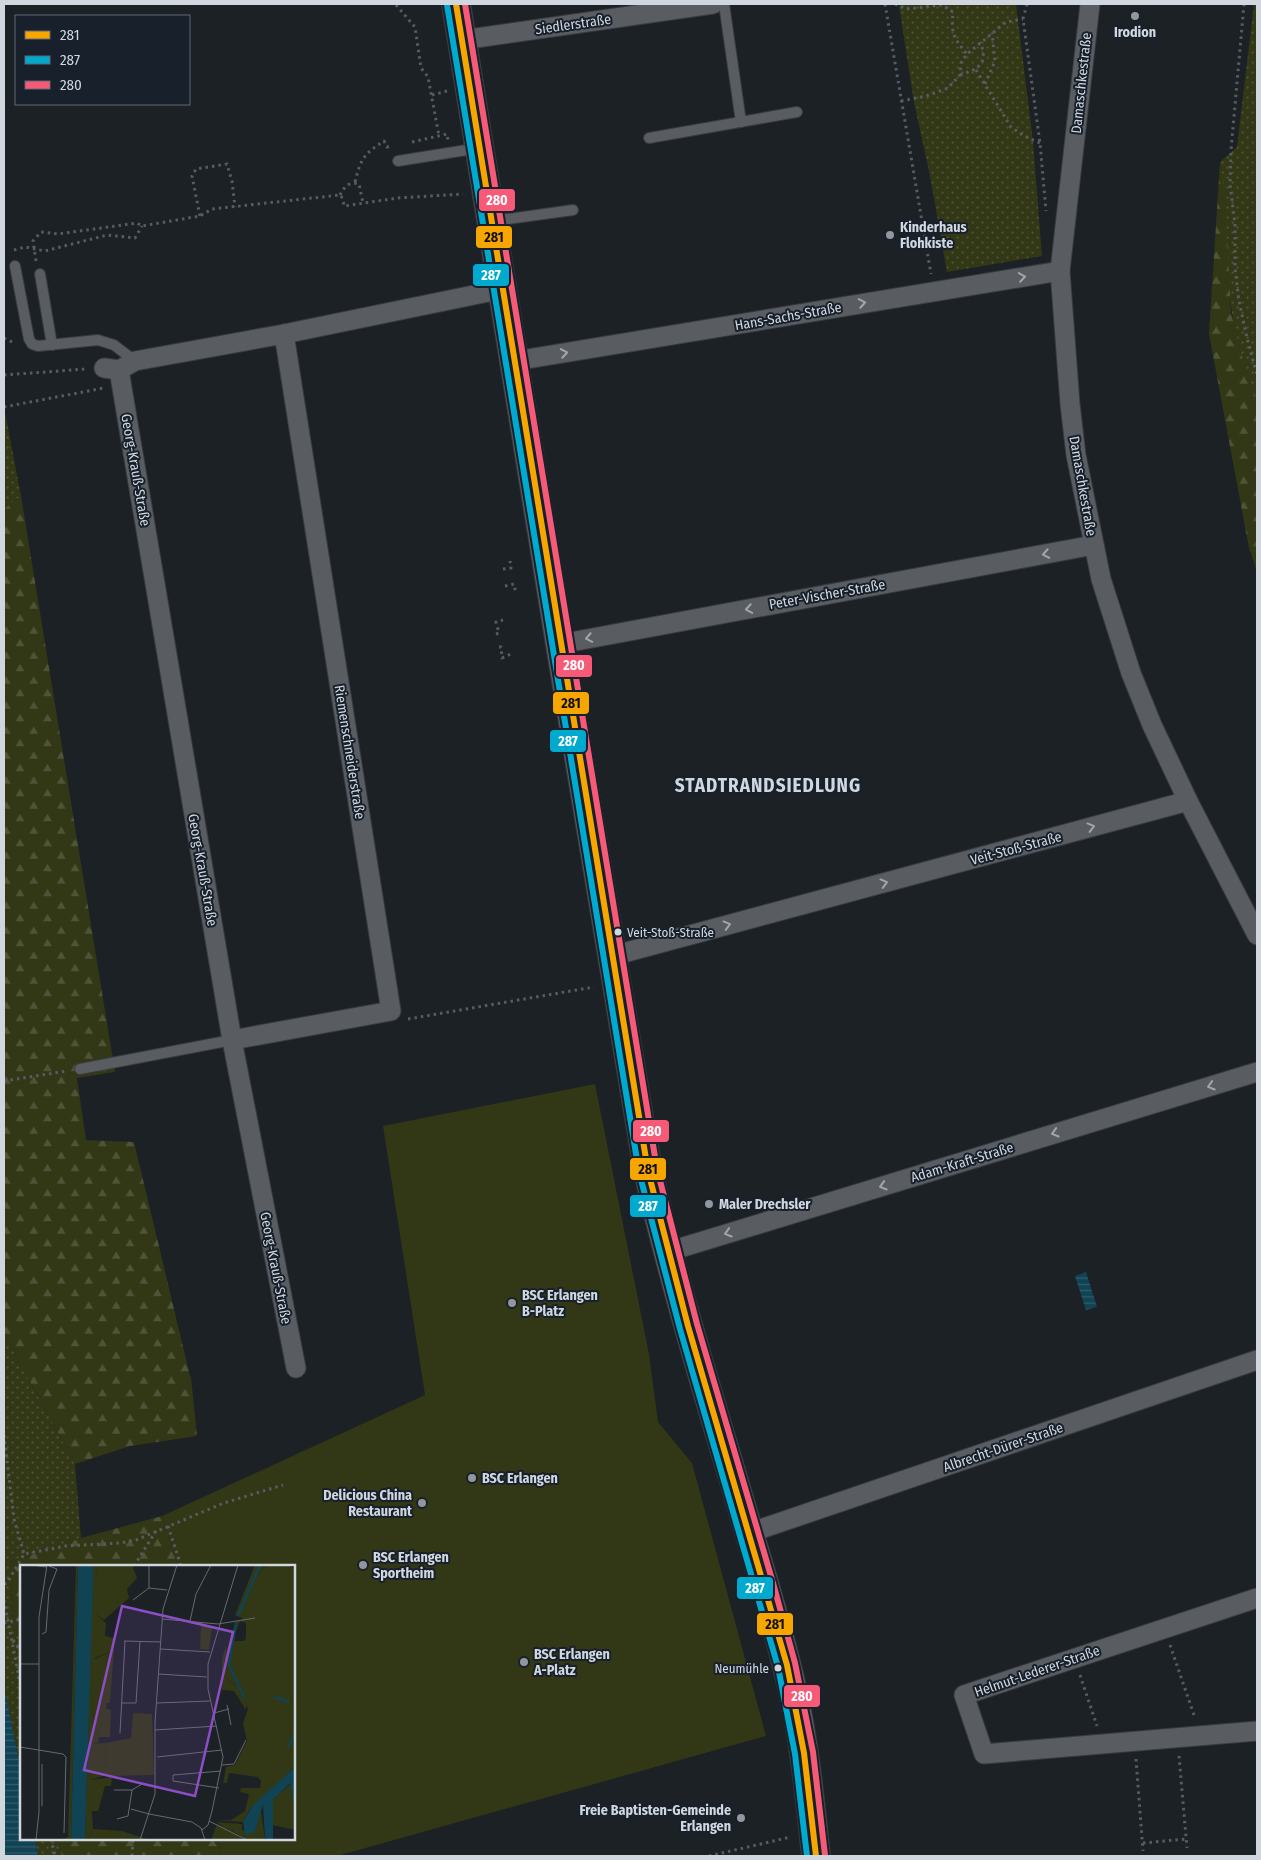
<svg xmlns="http://www.w3.org/2000/svg" width="1261" height="1860" viewBox="0 0 1261 1860" font-family="'Fira Sans Condensed',sans-serif">
<style>
.grass{fill:url(#grass-dots)}
.forest{fill:url(#forest-firs)}
.pitch{fill:#323716}
.water{fill:url(#water-rules)}
.lines{fill:none;stroke-linecap:round;stroke-linejoin:round}
.lane-casing{stroke:#383c41;stroke-width:12}
.street-casing{stroke:#383c41;stroke-width:21}
.secondary-casing{stroke:#383c41;stroke-width:30}
.path{stroke:#585c62;stroke-width:3;stroke-dasharray:2.5 4;stroke-linecap:butt}
.lane{stroke:#595d62;stroke-width:10}
.street{stroke:#595d62;stroke-width:19}
.secondary{stroke:#595d62;stroke-width:28}
.path-bridge{stroke:#585c62;stroke-width:3;stroke-dasharray:2.5 4;stroke-linecap:butt}
.bus-1-casing{stroke:#17202b;stroke-width:10}
.bus-2-casing{stroke:#17202b;stroke-width:10}
.bus-3-casing{stroke:#17202b;stroke-width:10}
.bus-1{stroke:#f7a600;stroke-width:6}
.bus-2{stroke:#00a9ce;stroke-width:6}
.bus-3{stroke:#f75a77;stroke-width:6}
.oneway{stroke:#a1a6ad}
.poi-dot{fill:#92979e;stroke:#17202b;stroke-width:2}
.bus-dot{fill:#d1d7df;stroke:#17202b;stroke-width:2}
.labels{text-anchor:middle;stroke-width:4;stroke-linejoin:round;paint-order:stroke}
.bus-label{font-size:13px;fill:#d1d7df;stroke:#17202b;text-anchor:start}
.street-label{font-size:14px;fill:#d1d7df;stroke:#17202b}
.poi-label{font-size:14px;font-weight:bold;fill:#d1d7df;stroke:#17202b;text-anchor:start}
.district-label{font-size:19px;font-weight:bold;letter-spacing:1px;fill:#d1d7df;stroke:#17202b}
.inset-river{fill:none;stroke:#104454;stroke-width:2.5}
.inset-road{fill:none;stroke:#646a70;stroke-width:1}
.view{fill:#8c4ec5;fill-opacity:0.15;stroke:#8c4ec5;stroke-width:2.5}
.inset-edge{fill:none;stroke:#d1d7df;stroke-width:2.5}
.line-badge{stroke:#17202b;stroke-width:2}
.badge-label{font-size:14px;text-anchor:middle;font-weight:bold;fill:#fff}
.pale-badge-label{font-size:14px;text-anchor:middle;font-weight:bold;fill:#111}
</style>
<defs>
<pattern id="grass-dots" width="8" height="8" patternUnits="userSpaceOnUse" patternTransform="scale(1.25)"><rect width="8" height="8" fill="#323716"/><path d="M2 2h.1M6 6h.1" fill="none" stroke="#4f5337" stroke-width="1.8" stroke-linecap="round"/></pattern>
<pattern id="forest-firs" width="22" height="20" patternUnits="userSpaceOnUse" patternTransform="scale(1.25)"><rect width="22" height="20" fill="#323716"/><path d="M5 1l3.5 6h-7zM16 11l3.5 6h-7z" fill="#4f5337"/></pattern>
<pattern id="water-rules" width="6" height="5" patternUnits="userSpaceOnUse" patternTransform="scale(1.25)"><rect width="6" height="5" fill="#104454"/><path d="M0 2.5h6" fill="none" stroke="#325e6c"/></pattern>
</defs>
<rect width="100%" height="100%" fill="#1c2126"/>
<g class="grass">
<path d="M901 4H1016L1033 142 1042 256 947 272 930 176 914 102 899 6Z"/>
<path d="M1254 4H1257V400C1221 327 1230 241 1220 162L1237 147Z"/>
<path d="M4 407 21 496 4 509Z"/>
<path d="M4 1334 75 1464 81 1538 10 1562 13 1624 21 1640V1772L4 1686Z"/>
<path d="M35 1839H58L62 1856H38Z"/>
</g>
<g class="forest">
<path d="M1220 162 1225 199 1231 313 1244 364 1257 400V571L1249 548 1209 334Z"/>
<path d="M21 496 115 1072 77 1078 86 1140 134 1142 190 1376 191 1377 197 1436 130 1446 75 1464 4 1334V509Z"/>
<path d="M162 1516 178 1566H21V1640L13 1624 10 1562 81 1538Z"/>
<path d="M58 1839H217L222 1856H62Z"/>
</g>
<path class="pitch" d="M595 1084 649 1354 658 1422 692 1463 766 1736 337 1856H222L217 1839H294V1566H178L162 1516 425 1395 383 1126Z"/>
<g class="water">
<path d="M1086 1272 1097 1307 1086 1310 1075 1276Z"/>
<path d="M4 1686 21 1772V1839H35L38 1856H4Z"/>
</g>
<g class="lines">
<g class="lane-casing">
<g id="lane">
<path d="M724 4 741 122"/>
<path d="M649 138 797 112"/>
<path d="M398 161 479 148"/>
<path d="M493 221 573 210"/>
<path d="M15 266 29 339 32 344 38 346 98 340 114 345 135 361"/>
<path d="M40 274 52 345"/>
<path d="M80 1069 232 1040"/>
</g>
</g>
<g class="street-casing">
<g id="street">
<path d="M1090 4 1060 271 1070 404 1076 455 1101 579 1131 673 1152 725 1188 801 1257 935"/>
<path d="M462 40 713 4"/>
<path d="M515 361 1060 271"/>
<path d="M104 368 119 370 135 361 284 334 503 289"/>
<path d="M119 370 232 1040 296 1368"/>
<path d="M560 644 1094 545"/>
<path d="M612 956 1188 801"/>
<path d="M232 1040 391 1011 284 334"/>
<path d="M667 1252 1257 1072"/>
<path d="M749 1533 1257 1360"/>
<path d="M1257 1598 964 1695 984 1754 1257 1731"/>
</g>
</g>
<g class="secondary-casing">
<path id="secondary" d="M456 4 560 644 648 1171C672 1275 703 1378 734 1481 754 1551 777 1620 793 1692 805 1746 810 1801 816 1856"/>
</g>
<g class="path">
<path d="M885 4 931 274"/>
<path d="M895 4 906 9 942 5 953 12C951 32 953 38 967 54"/>
<path d="M1027 4 1023 19 1040 143 1046 211"/>
<path d="M1244 4 1231 150 1230 185 1235 224V269L1239 301 1247 338 1257 375"/>
<path d="M396 5 415 27 421 68 428 77 439 136"/>
<path d="M976 70 1011 127 1024 136 1040 143"/>
<path d="M960 75C979 69 989 63 980 42"/>
<path d="M985 84 995 61 992 33"/>
<path d="M432 95 447 91"/>
<path d="M901 101 926 96 948 88 960 75 961 63 967 54 1006 22 1023 19"/>
<path d="M412 142 447 134 448 140"/>
<path d="M355 182C361 158 364 154 384 141L387 147 391 146"/>
<path d="M340 195C344 187 349 181 359 184L363 203"/>
<path d="M200 216 192 176 196 169 227 164 232 181 235 207"/>
<path d="M14 250 25 247 45 251 107 235 135 238 142 226"/>
<path d="M36 261 33 241 41 232 58 234 137 223 142 226 200 216 212 209 340 195 343 199 344 206 398 198 463 194"/>
<path d="M4 338 14 343"/>
<path d="M4 375 86 369"/>
<path d="M4 407 104 388"/>
<path d="M503 569 511 568 510 561"/>
<path d="M505 586 514 584 516 594"/>
<path d="M496 634 499 633 496 622 503 620"/>
<path d="M499 647H501L502 658 513 653"/>
<path d="M408 1019 594 987"/>
<path d="M4 1081 67 1071"/>
<path d="M4 1435 14 1519 24 1554"/>
<path d="M168 1526 181 1566"/>
<path d="M134 1566 156 1531"/>
<path d="M4 1584 7 1583 24 1554 66 1546 120 1543 136 1540 224 1503 283 1485"/>
<path d="M4 1600 21 1688"/>
<path d="M13 1640 21 1651"/>
<path d="M1170 1645 1195 1718"/>
<path d="M1080 1675 1097 1726"/>
<path d="M1179 1756 1187 1848"/>
<path d="M1136 1759 1143 1851"/>
<path d="M51 1839 55 1856"/>
<path d="M1143 1843 1186 1839"/>
<path d="M132 1856 133 1839"/>
<path d="M709 1856 791 1837"/>
</g>
<use href="#lane" class="lane"/>
<use href="#street" class="street"/>
<use href="#secondary" class="secondary"/>
<path class="path-bridge" d="M4 1623 21 1619"/>
<g class="bus-1-casing">
<path id="bus-1" d="M456 4 648 1171 688 1326 787 1665 804 1753 816 1856"/>
</g>
<g class="bus-2-casing">
<path id="bus-2" d="M447 5 639 1172 680 1329 778 1667 795 1754 807 1856"/>
</g>
<g class="bus-3-casing">
<path id="bus-3" d="M465 4 657 1169 697 1324 773 1583 795 1663 813 1752 825 1855"/>
</g>
<use href="#bus-1" class="bus-1"/>
<use href="#bus-2" class="bus-2"/>
<use href="#bus-3" class="bus-3"/>
</g>
<defs><path id="oneway-chevron" d="M-2-3.5L2.5 0L-2 3.5" fill="none" stroke-width="1.6" stroke-linecap="round" stroke-linejoin="round" transform="scale(1.25)"/></defs>
<g class="oneway">
<use href="#oneway-chevron" transform="translate(1022 277) rotate(-9)"/>
<use href="#oneway-chevron" transform="translate(862 303) rotate(-10)"/>
<use href="#oneway-chevron" transform="translate(564 353) rotate(-10)"/>
<use href="#oneway-chevron" transform="translate(1046 554) rotate(170)"/>
<use href="#oneway-chevron" transform="translate(749 609) rotate(170)"/>
<use href="#oneway-chevron" transform="translate(589 638) rotate(169)"/>
<use href="#oneway-chevron" transform="translate(1091 827) rotate(-15)"/>
<use href="#oneway-chevron" transform="translate(884 883) rotate(-15)"/>
<use href="#oneway-chevron" transform="translate(727 925) rotate(-15)"/>
<use href="#oneway-chevron" transform="translate(1211 1086) rotate(163)"/>
<use href="#oneway-chevron" transform="translate(1055 1133) rotate(163)"/>
<use href="#oneway-chevron" transform="translate(883 1186) rotate(163)"/>
<use href="#oneway-chevron" transform="translate(728 1233) rotate(163)"/>
</g>
<g class="poi-dot">
<circle cx="1135" cy="16" r="5"/>
<circle cx="890" cy="235" r="5"/>
<circle cx="709" cy="1204" r="5"/>
<circle cx="512" cy="1303" r="5"/>
<circle cx="472" cy="1478" r="5"/>
<circle cx="422" cy="1503" r="5"/>
<circle cx="363" cy="1565" r="5"/>
<circle cx="524" cy="1662" r="5"/>
<circle cx="741" cy="1818" r="5"/>
</g>
<g class="bus-dot">
<circle cx="618" cy="932" r="4.5"/>
<circle cx="778" cy="1668" r="4.5"/>
</g>
<g class="labels">
<g class="bus-label">
<text x="627" y="937">Veit-Stoß-Straße</text>
<text x="769" y="1673" text-anchor="end">Neumühle</text>
</g>
<g class="street-label">
<text transform="translate(573 24) rotate(-8)" y="5">Siedlerstraße</text>
<text transform="translate(1081 83) rotate(-84)" y="5">Damaschkestraße</text>
<text transform="translate(788 316) rotate(-10)" y="5">Hans-Sachs-Straße</text>
<text transform="translate(136 470) rotate(80)" y="5">Georg-Krauß-Straße</text>
<text transform="translate(1083 486) rotate(80)" y="5">Damaschkestraße</text>
<text transform="translate(827 594) rotate(-10)" y="5">Peter-Vischer-Straße</text>
<text transform="translate(350 752) rotate(81)" y="5">Riemenschneiderstraße</text>
<text transform="translate(1016 848) rotate(-15)" y="5">Veit-Stoß-Straße</text>
<text transform="translate(203 870) rotate(80)" y="5">Georg-Krauß-Straße</text>
<text transform="translate(962 1162) rotate(-17)" y="5">Adam-Kraft-Straße</text>
<text transform="translate(276 1268) rotate(79)" y="5">Georg-Krauß-Straße</text>
<text transform="translate(1003 1447) rotate(-19)" y="5">Albrecht-Dürer-Straße</text>
<text transform="translate(1037 1671) rotate(-19)" y="5">Helmut-Lederer-Straße</text>
</g>
<g class="poi-label">
<text x="1135" y="37" text-anchor="middle">Irodion</text>
<text x="900" y="232">Kinderhaus<tspan x="900" dy="16">Flohkiste</tspan></text>
<text x="719" y="1209">Maler Drechsler</text>
<text x="522" y="1300">BSC Erlangen<tspan x="522" dy="16">B-Platz</tspan></text>
<text x="482" y="1483">BSC Erlangen</text>
<text x="412" y="1500" text-anchor="end">Delicious China<tspan x="412" dy="16">Restaurant</tspan></text>
<text x="373" y="1562">BSC Erlangen<tspan x="373" dy="16">Sportheim</tspan></text>
<text x="534" y="1659">BSC Erlangen<tspan x="534" dy="16">A-Platz</tspan></text>
<text x="731" y="1815" text-anchor="end">Freie Baptisten-Gemeinde<tspan x="731" dy="16">Erlangen</tspan></text>
</g>
<g class="district-label">
<text x="768" y="792">STADTRANDSIEDLUNG</text>
</g>
</g>
<g transform="translate(20 1565)">
<rect width="275" height="275" fill="#1c2126"/>
<path d="M56 0H58L51 275H40L48 272ZM73 0H78L77 11H85V25L76 49 86 58 85 71 94 73V85L75 93 72 148 79 172 78 178 71 179 77 191 71 215 92 212 91 221H85L78 246H72L73 264 68 275H65ZM246 0H267L275 4V202L230 244 223 257 194 255H211L225 246 229 229 220 227 221 223H240L241 216 238 212 209 208 207 218H203L206 202 215 200 227 176 223 158 228 144 216 120 207 114 204 94 216 56 222 54 225 45 229 47 224 41 235 10 247 2ZM220 56 226 58V73L224 76H212ZM181 60 192 61 189 85 180 84ZM241 238 245 239 241 245 245 275H228L196 257 222 259V265L235 267ZM197 259 205 262 224 275H191Z" fill="#323716" fill-rule="evenodd"/>
<path d="M78 0H112L117 13 107 24 109 33 84 55 76 49V32L85 24V12H77ZM235 0 247 2 235 10 224 41 230 43 229 47 225 45 223 53 219 52 215 50ZM206 80 207 114 217 121 226 139V145L214 126 202 125V95ZM94 85 90 138H87L86 143 91 145 90 172H79L72 148 73 95ZM85 178 87 200 84 201V211L71 215 70 204 74 202 76 192 71 188V179ZM271 218 275 244V265L252 260 253 235ZM73 264 102 266 130 275H68Z" fill="#323716"/>
<path d="M256 0 269 7 254 27 242 18ZM240 27 255 28 252 53 237 52ZM113 148 132 149 134 210 84 211 83 201 87 200 85 178 111 173Z" fill="#323716"/>
<path d="M58 0H73V19L65 275H51ZM275 202V244L270 218 253 235V275L245 273 243 238 235 267 225 270 223 257 233 240Z" fill="#104454"/>
<path class="inset-river" d="M218 51 240 0M216 57 209 100 225 134M254 132 269 137M268 183 275 168"/>
<path class="inset-road" d="M11 0 27 2M129 0V23M113 35 129 23 147 25M142 54 198 59 235 53M170 56 176 29 191 0M22 69 26 67 29 25 37 4 29 1M104 76 141 77M140 84 190 87M0 99H19M138 109 187 112M101 138H116L120 76M137 138 190 136M207 140 211 160M194 148 209 144M135 165 197 161M100 168 105 76M0 182 43 189 46 192 44 268M137 192 202 185M22 199V241M202 200 214 199 226 175M199 223 153 216V210L201 206M94 225H112L122 219M111 244 129 249M129 249 172 257 181 263 185 275M97 254 108 251 112 225M189 256 227 275M182 265 188 260 192 246 203 192 188 124V99L218 0M16 275 19 247V52L27 0M120 275 135 229V158L143 44 157 0"/>
<path class="view" d="M102 41 213 67 175 231 64 205Z"/>
<rect width="275" height="275" class="inset-edge"/>
</g>
<g class="line-badge">
<rect x="478" y="188" width="38" height="24" rx="5" fill="#f75a77"/>
<rect x="475" y="225" width="38" height="24" rx="5" fill="#f7a600"/>
<rect x="472" y="263" width="38" height="24" rx="5" fill="#00a9ce"/>
<rect x="555" y="654" width="38" height="24" rx="5" fill="#f75a77"/>
<rect x="552" y="691" width="38" height="24" rx="5" fill="#f7a600"/>
<rect x="549" y="729" width="38" height="24" rx="5" fill="#00a9ce"/>
<rect x="632" y="1119" width="38" height="24" rx="5" fill="#f75a77"/>
<rect x="629" y="1157" width="38" height="24" rx="5" fill="#f7a600"/>
<rect x="629" y="1194" width="38" height="24" rx="5" fill="#00a9ce"/>
<rect x="736" y="1576" width="38" height="24" rx="5" fill="#00a9ce"/>
<rect x="756" y="1612" width="38" height="24" rx="5" fill="#f7a600"/>
<rect x="783" y="1684" width="38" height="24" rx="5" fill="#f75a77"/>
</g>
<g class="badge-label">
<text x="497" y="205">280</text>
<text x="491" y="280">287</text>
<text x="574" y="670">280</text>
<text x="568" y="746">287</text>
<text x="651" y="1136">280</text>
<text x="648" y="1211">287</text>
<text x="755" y="1593">287</text>
<text x="802" y="1701">280</text>
</g>
<g class="pale-badge-label">
<text x="494" y="242">281</text>
<text x="571" y="708">281</text>
<text x="648" y="1174">281</text>
<text x="775" y="1629">281</text>
</g>
<rect width="1261" height="1860" fill="none" stroke="#d1d7df" stroke-width="10"/>
<rect x="15" y="15" width="175" height="90" fill="#17202b" stroke="#616973"/>
<rect x="25" y="31" width="25" height="8" fill="#f7a600" stroke="#616973"/>
<text x="60" y="40" font-size="15" fill="#d1d7df">281</text>
<rect x="25" y="56" width="25" height="8" fill="#00a9ce" stroke="#616973"/>
<text x="60" y="65" font-size="15" fill="#d1d7df">287</text>
<rect x="25" y="81" width="25" height="8" fill="#f75a77" stroke="#616973"/>
<text x="60" y="90" font-size="15" fill="#d1d7df">280</text>
</svg>
